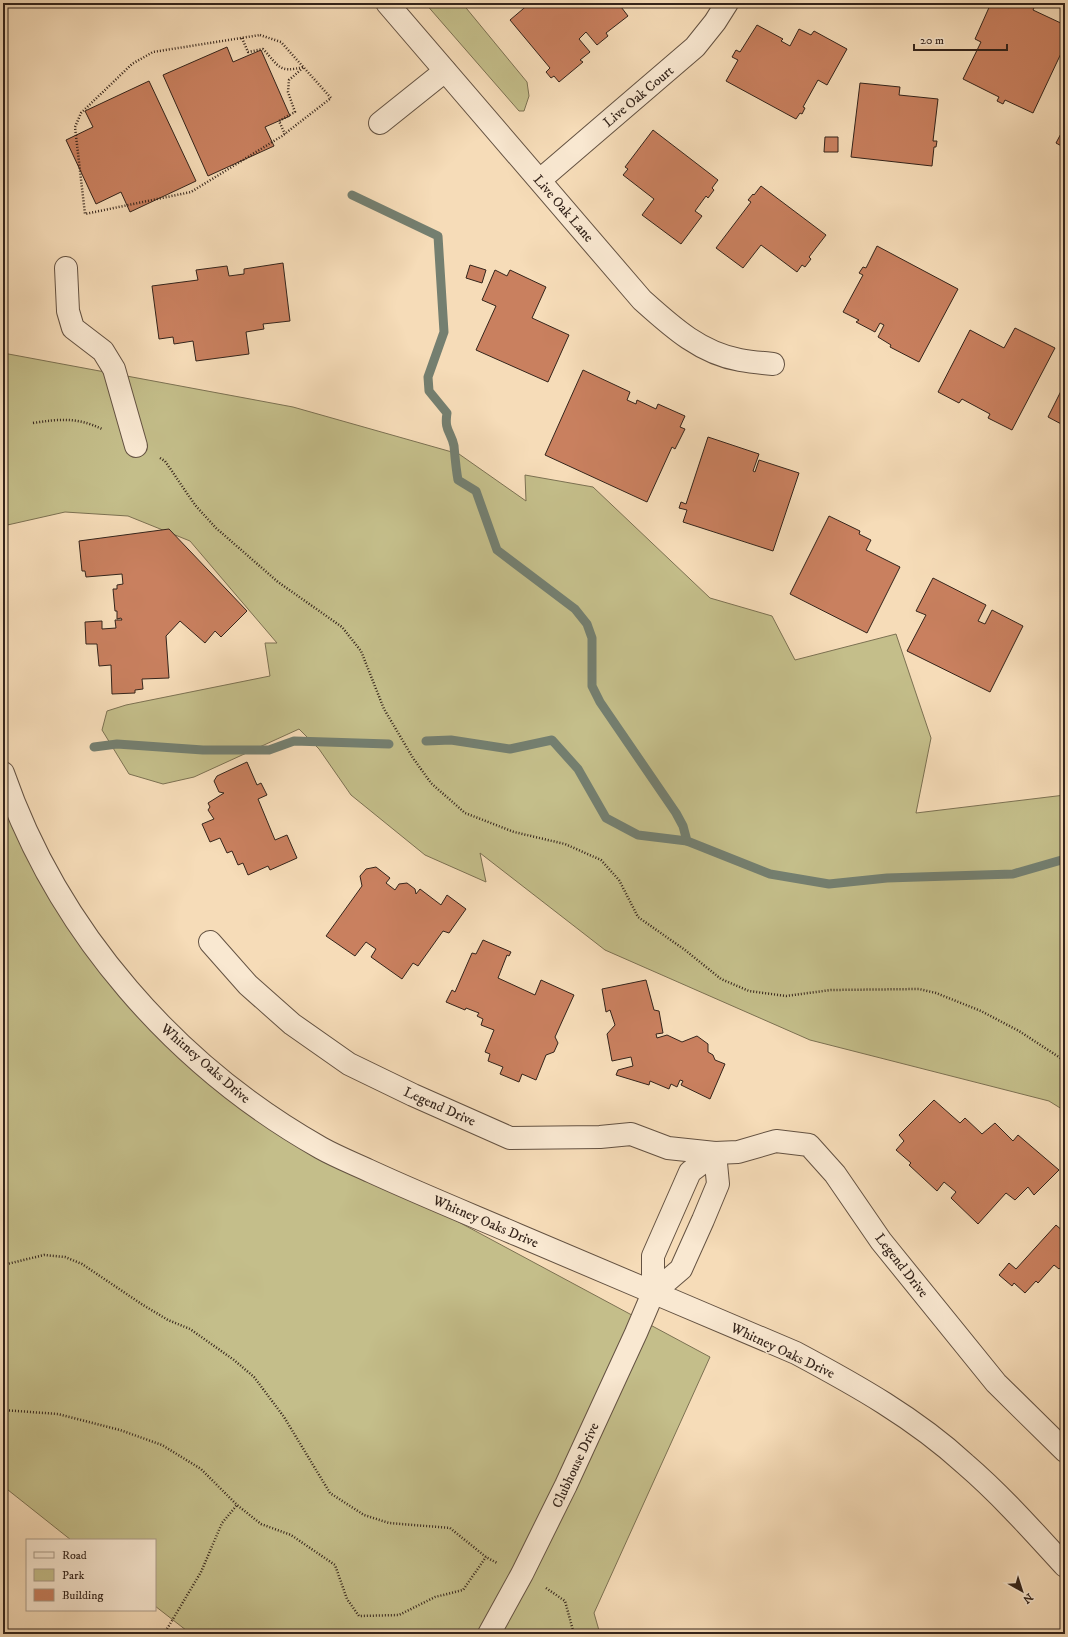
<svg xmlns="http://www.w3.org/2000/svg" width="1068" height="1637" viewBox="0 0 1068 1637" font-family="'IM FELL DW Pica',serif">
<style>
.green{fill:#c4be8a;stroke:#7c7152}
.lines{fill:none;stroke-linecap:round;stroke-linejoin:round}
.stream{stroke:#747f70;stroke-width:9}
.building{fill:#c9805f;stroke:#34241b}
.minor-casing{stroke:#645242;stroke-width:24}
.path{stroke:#34241b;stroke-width:2.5;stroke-dasharray:1 2;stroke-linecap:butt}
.minor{stroke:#f9e8d1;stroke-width:22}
.labels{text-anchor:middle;stroke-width:3;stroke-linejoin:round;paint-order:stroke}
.street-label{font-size:14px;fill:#34241b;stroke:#f9e8d1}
</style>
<rect width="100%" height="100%" fill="#f6dcb8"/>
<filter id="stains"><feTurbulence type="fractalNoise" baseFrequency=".005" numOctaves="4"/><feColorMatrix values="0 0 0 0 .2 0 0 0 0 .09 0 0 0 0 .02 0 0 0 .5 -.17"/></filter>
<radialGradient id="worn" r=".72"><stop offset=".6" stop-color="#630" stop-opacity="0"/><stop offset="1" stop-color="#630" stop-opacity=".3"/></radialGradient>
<g class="green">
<path d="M425 3H462L527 82 529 96 524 111H519Z"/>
<path d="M3 353 293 407 459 454 526 501 525 475 593 487 710 598 772 616 795 660 896 634 931 738 916 813 1065 795V1111L1049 1101 810 1040 605 950 480 853 486 882 425 855 351 795 319 749 299 729 194 777 163 784 129 774 102 730 107 711 126 705 270 676 265 643H277L190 541 128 516 65 512 3 526Z"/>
<path d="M3 809 67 922 235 1102 710 1357 594 1613 600 1634H191L155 1606V1540H71L3 1486Z"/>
</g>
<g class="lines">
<g class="stream">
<path d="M352 195 438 236 444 332 428 377 429 391 447 413C444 431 451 431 454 446 455 457 456 469 458 480L476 491 497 550 575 609 587 624 592 638V686L600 702 676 813 683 826 687 841 770 874 829 884 887 878 1013 874 1065 859"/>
<path d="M426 741 451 740 510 749 552 740 578 769 606 818 638 835 687 841"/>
<path d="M94 747 117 744 203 750H269L294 741 389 744"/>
</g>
</g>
<g class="building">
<path d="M530 3H618L628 16 606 33 608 36 597 45 586 32 579 39 590 52 580 60 583 62 559 82 554 76 551 78 546 72 550 68 510 20Z"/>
<path d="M991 3H1036L1033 10 1065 25V45L1033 113 1005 100 1003 104 997 101 999 97 963 79 981 42 975 39Z"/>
<path d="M757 25 783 39 781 41 790 46 799 29 811 35 814 31 847 49 827 85 818 80 803 107 805 108 802 114 800 113 796 119 726 81 738 60 732 57 736 50 740 52Z"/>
<path d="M227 47 233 62 261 50 290 116 265 127 274 146 208 176 163 75Z"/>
<path d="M149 81 196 181 130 212 121 192 96 204 66 140 93 127 85 111Z"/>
<path d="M860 83 900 87 899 95 938 99 933 141H937L936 147H934L932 166 851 157Z"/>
<path d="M1065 126V148L1056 143Z"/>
<path d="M653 130 718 180 712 188 714 190 708 198 706 196 695 211 702 216 681 244 642 215 654 199 623 175 628 169 625 167Z"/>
<path d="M825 137H838V152H824Z"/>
<path d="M761 186 826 235 809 257 811 259 805 267 802 265 797 272 761 245 743 268 716 248 751 202 748 200 753 194 754 195Z"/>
<path d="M877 246 958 289 919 362 890 347 891 345 878 337 884 325 880 323 875 332 856 322 859 320 843 312 863 275 859 273 863 267 866 268Z"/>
<path d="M283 263 290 321 263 324 264 329 246 332 249 354 196 361 193 341 174 344 173 337 159 339 152 286 198 280 196 270 227 266 229 276 244 274V269Z"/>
<path d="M470 265 486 270 482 283 466 278Z"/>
<path d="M495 270 507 276 510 270 546 287 532 318 569 335 548 382 476 350 496 306 482 300Z"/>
<path d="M1015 328 1055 348 1012 430 988 418 990 414 962 399 959 403 938 392 970 330 1004 348Z"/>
<path d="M583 370 630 392 627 400 636 404 637 400 656 409 658 404 685 416 680 427 685 429 675 449 672 447 647 502 545 455Z"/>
<path d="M1065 383V426L1048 417Z"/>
<path d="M708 437 759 454 753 471 755 472 759 460 799 473 773 551 683 522 687 510 679 508 681 502 686 504Z"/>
<path d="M829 516 860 531 859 534 871 540 866 550 900 567 867 633 790 594Z"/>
<path d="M169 529 247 611 221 637 215 631 205 643 180 621 166 636 169 678 142 679 143 689 135 690V693L112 694 111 665 99 666 97 644H86L85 622 102 621V629L116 628 115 620H122L121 618 117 619V611H115L113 589H117V585L123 584 122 574 86 577 85 571H82L79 541Z"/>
<path d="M933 578 986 605 978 621 985 624 992 610 1023 626 990 692 907 651 926 615 916 611Z"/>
<path d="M247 762 257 785 261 783 267 795 258 799 275 840 287 835 297 858 270 870 268 866 248 875 243 863 238 865 232 851 227 853 220 838 210 842 202 824 214 819 208 810 210 807 208 803 224 793 219 792 214 781 217 776Z"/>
<path d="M376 867 390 878 386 883 395 890 399 884 407 883 415 889 416 894 420 889 441 905 447 895 466 909 449 933 443 931 418 966 413 963 402 979 371 957 376 949 366 942 355 956 326 936 362 886 360 876 366 869Z"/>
<path d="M483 940 511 952 509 956 507 955 498 978 535 995 541 980 574 995 555 1037 558 1043 554 1052 546 1055 536 1080 522 1074 519 1082 500 1074 503 1067 488 1061 490 1054 485 1052 494 1030 481 1025 483 1019 477 1016 479 1013 466 1008 465 1010 446 1002 452 990 455 992 472 953 476 954Z"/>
<path d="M646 980 654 1010 659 1011 663 1033 656 1034 657 1038 667 1035 682 1042 697 1036 708 1044V1052L713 1055 715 1060 725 1064 710 1099 681 1085 683 1081 680 1080 677 1087 671 1084 669 1089 650 1081 649 1085 616 1075 618 1070 633 1066 631 1057 612 1061 607 1034 615 1025 610 1010 606 1012 602 989Z"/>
<path d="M934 1100 960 1123 965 1118 982 1134 995 1123 1013 1141 1018 1135 1059 1170 1034 1195 1028 1187 1015 1200 1006 1193 978 1224 951 1198 956 1192 944 1182 937 1191 909 1165 911 1163 896 1150 904 1141 899 1135Z"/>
<path d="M1056 1225 1065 1233V1267L1063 1269 1061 1267 1059 1269 1054 1265 1038 1283 1036 1281 1025 1293 1014 1283 1012 1286 999 1275 1009 1263 1016 1269Z"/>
</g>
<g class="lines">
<g class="minor-casing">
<g id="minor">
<path d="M387 3 642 300C671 326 700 353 740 360 751 362 762 363 773 364"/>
<path d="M380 123 445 71"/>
<path d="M540 180 695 47 715 22 727 3"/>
<path d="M66 268 68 311 73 328 103 351 114 369 136 446"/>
<path d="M3 773C58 932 176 1066 321 1148 337 1157 355 1164 372 1172 420 1194 469 1214 518 1235 611 1274 703 1314 796 1353 856 1385 915 1418 965 1464 1001 1495 1033 1531 1065 1566"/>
<path d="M210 942 248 985 292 1024 349 1064 413 1095 510 1138 600 1137 631 1134 668 1148 715 1153 738 1152 776 1141 809 1145 835 1174 881 1241 996 1383 1065 1451"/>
<path d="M489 1634 522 1574 566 1485 636 1333 653 1293V1256L690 1172 715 1153 718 1184 703 1220 681 1269 653 1293"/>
</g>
</g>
<g class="path">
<path d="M260 35 281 42 331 98 282 136 191 192 85 214 75 127 81 113 132 64 153 52Z"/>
<path d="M242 38 248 52 263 49C280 67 278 73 304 67L289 80 288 92 295 112 279 121 285 134"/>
<path d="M33 423C59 419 77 417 102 429"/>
<path d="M160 458 165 461 195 505 216 528 278 582 342 627 361 651 384 709 413 758 431 783 465 813 514 832 565 844 601 860 619 880 638 917 685 950 721 979 749 991 786 996 831 990 919 989 936 993 981 1011 1019 1031 1065 1061"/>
<path d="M3 1265 44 1255 65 1257 82 1264 143 1305 168 1320 190 1329 234 1360 254 1377 284 1417 330 1493 364 1515 389 1523 450 1528 486 1557 497 1563"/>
<path d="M3 1410 58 1414 120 1430 162 1445 201 1469 237 1505 261 1524 291 1535 335 1565 347 1599 359 1616 399 1615 435 1597 463 1590 486 1557"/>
<path d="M546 1588 565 1601 574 1634"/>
<path d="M164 1634 201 1572 222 1523 237 1505"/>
</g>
<use href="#minor" class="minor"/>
</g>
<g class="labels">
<g class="street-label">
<text transform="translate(638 96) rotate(-40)" y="5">Live Oak Court</text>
<text transform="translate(564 208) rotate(49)" y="5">Live Oak Lane</text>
<text transform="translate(206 1063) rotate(41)" y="5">Whitney Oaks Drive</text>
<text transform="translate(440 1106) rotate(24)" y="5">Legend Drive</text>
<text transform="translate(486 1221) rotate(23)" y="5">Whitney Oaks Drive</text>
<text transform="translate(902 1265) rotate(52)" y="5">Legend Drive</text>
<text transform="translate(783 1350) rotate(25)" y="5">Whitney Oaks Drive</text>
<text transform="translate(575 1465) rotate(-65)" y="5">Clubhouse Drive</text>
</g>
</g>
<rect width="1068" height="1637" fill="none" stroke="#f6dcb8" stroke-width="16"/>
<rect x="4" y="4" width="1060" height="1629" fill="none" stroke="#34241b" stroke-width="2"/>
<rect x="8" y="8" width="1052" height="1621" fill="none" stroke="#34241b"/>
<rect x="26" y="1539" width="130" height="72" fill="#f9e8d1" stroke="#aa9a88"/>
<rect x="34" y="1552" width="20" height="6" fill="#f9e8d1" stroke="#aa9a88"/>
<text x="62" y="1559" font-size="12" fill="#34241b">Road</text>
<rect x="34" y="1569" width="20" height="12" fill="#c4be8a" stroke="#aa9a88"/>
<text x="62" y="1579" font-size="12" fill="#34241b">Park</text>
<rect x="34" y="1589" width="20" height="12" fill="#c9805f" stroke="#aa9a88"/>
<text x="62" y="1599" font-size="12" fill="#34241b">Building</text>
<g transform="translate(1022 1591) rotate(141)" stroke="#f9e8d1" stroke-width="3" paint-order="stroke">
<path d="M0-3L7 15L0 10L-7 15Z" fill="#34241b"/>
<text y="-6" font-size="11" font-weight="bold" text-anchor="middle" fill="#34241b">N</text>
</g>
<path d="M914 44v6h93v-6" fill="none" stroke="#34241b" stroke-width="2"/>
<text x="920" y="44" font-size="12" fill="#34241b" stroke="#f9e8d1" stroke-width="3" paint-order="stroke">20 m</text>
<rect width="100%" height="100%" filter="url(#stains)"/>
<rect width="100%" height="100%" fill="url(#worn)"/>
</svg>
